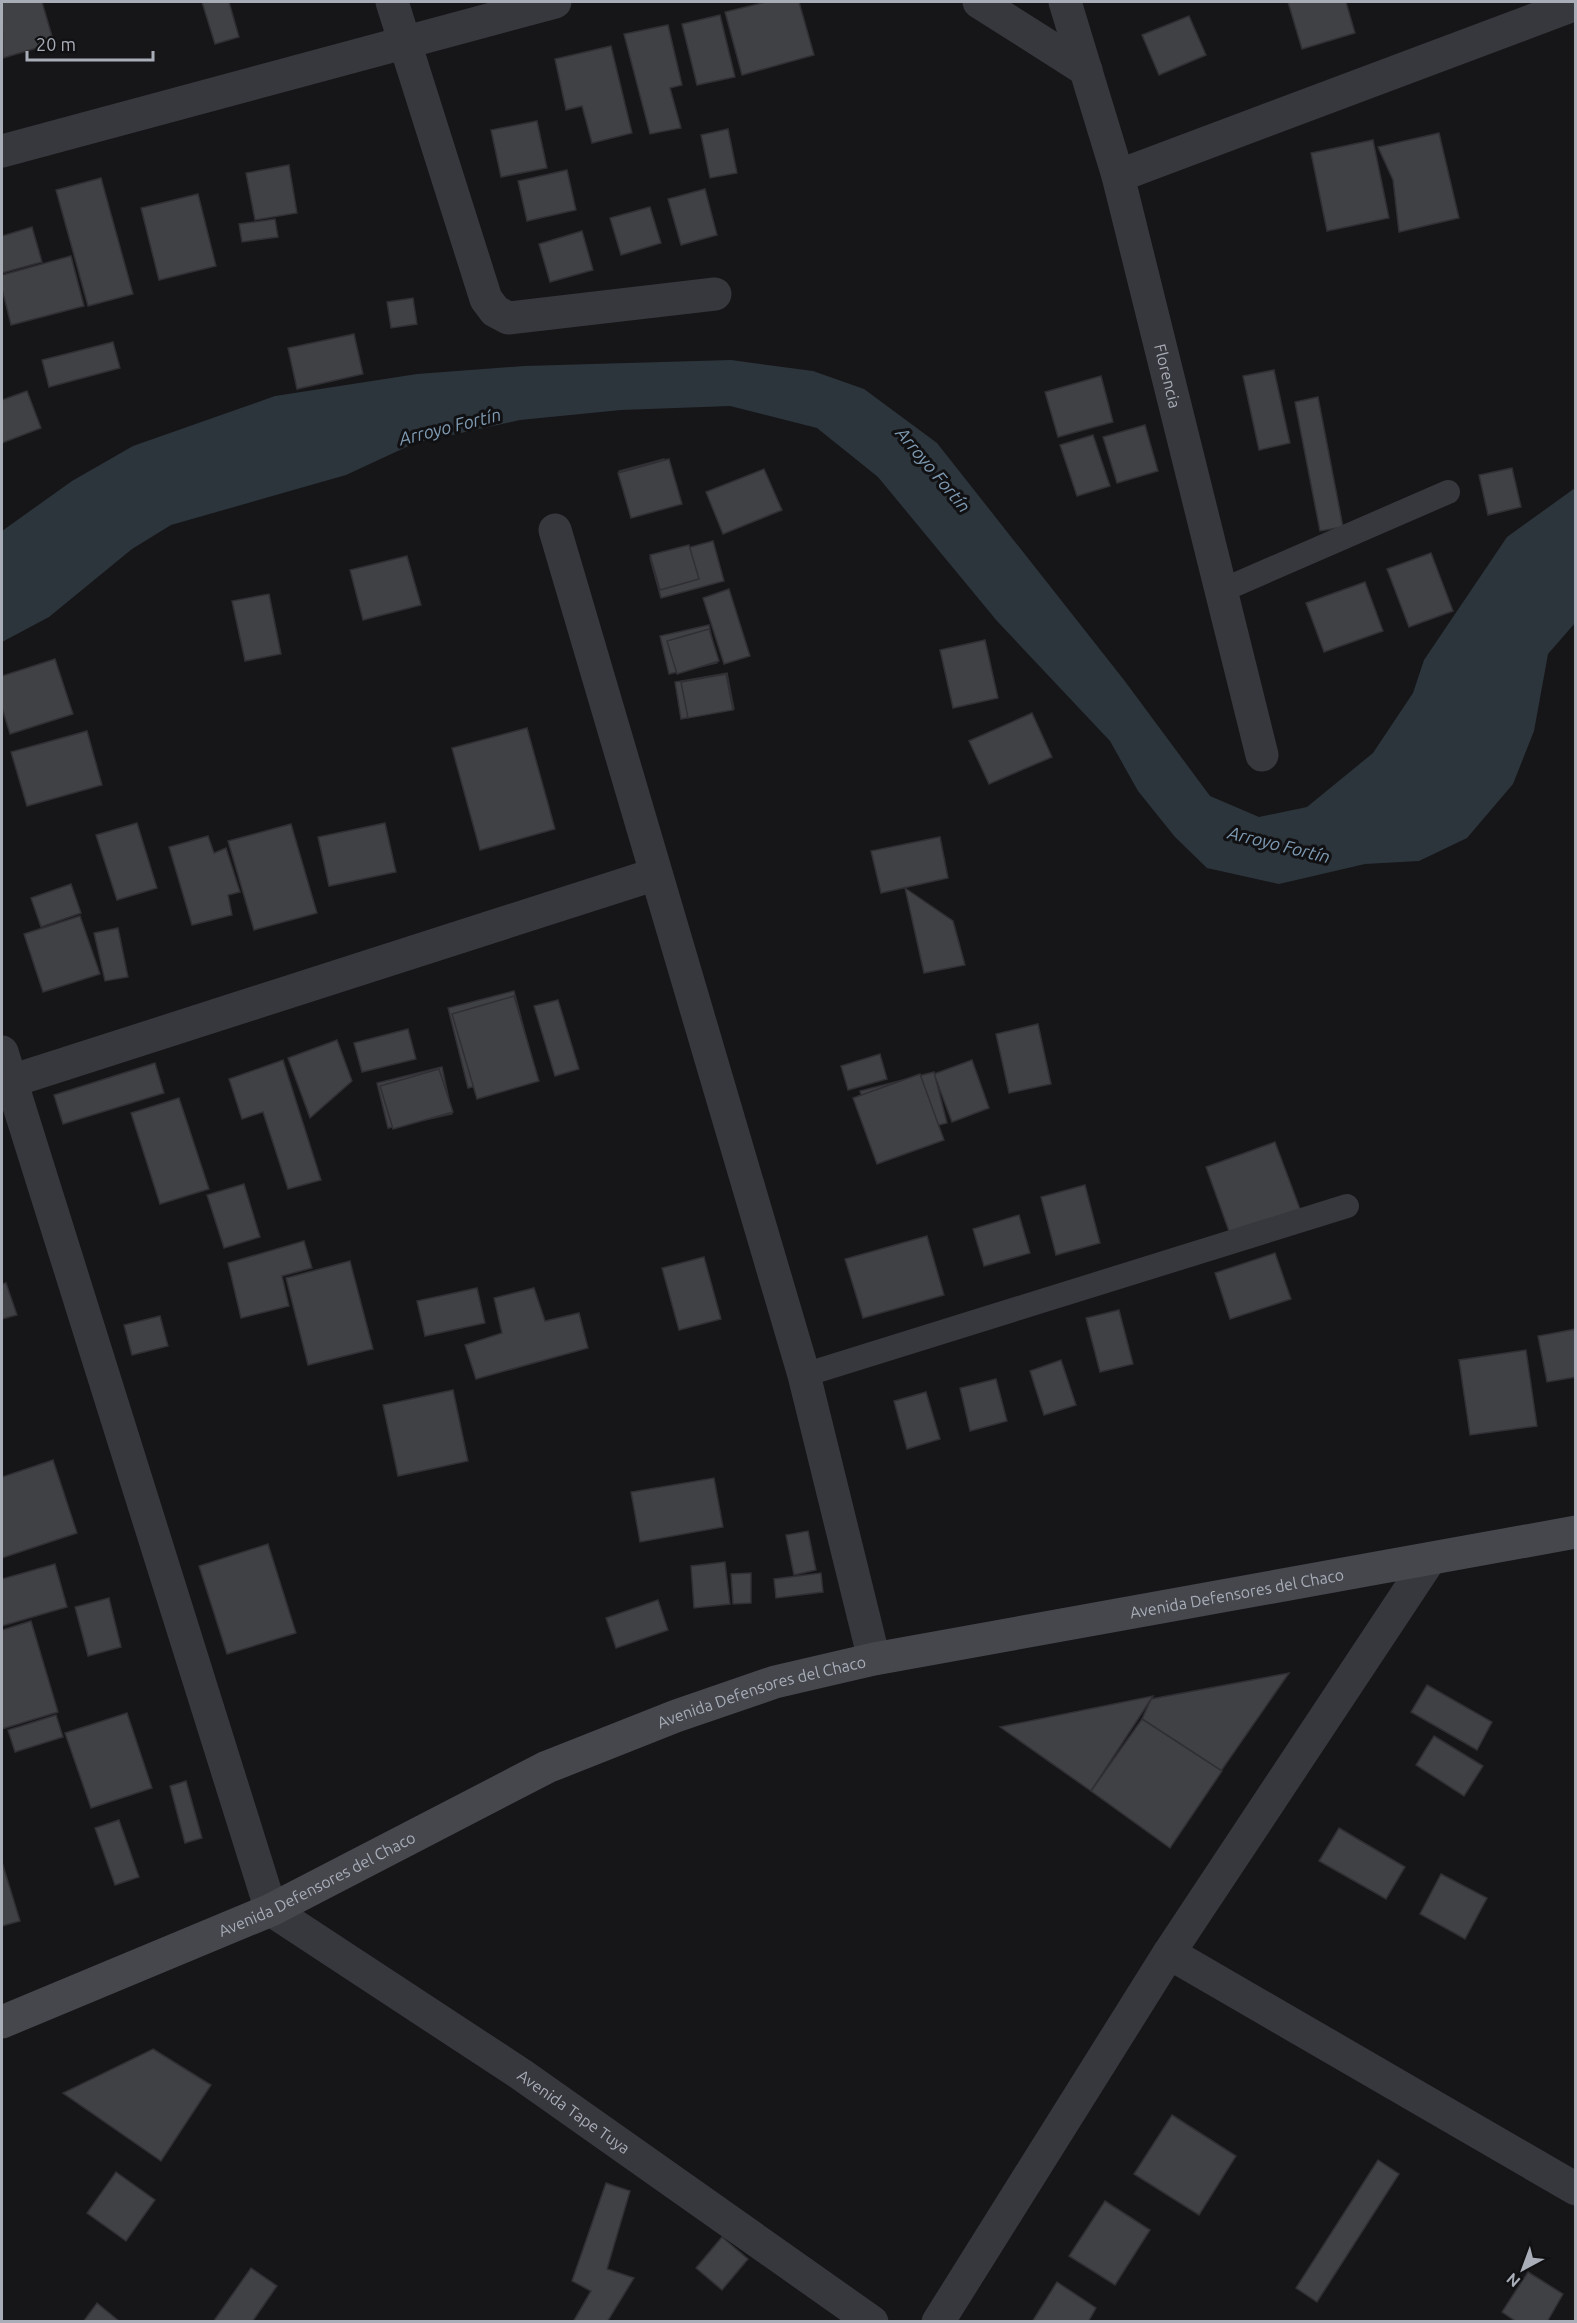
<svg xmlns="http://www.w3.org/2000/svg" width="1577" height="2323" viewBox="0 0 1577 2323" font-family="Ubuntu,sans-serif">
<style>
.water{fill:#2c353c}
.building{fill:#404145;stroke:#303034;stroke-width:1.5}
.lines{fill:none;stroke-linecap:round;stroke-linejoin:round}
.lane{stroke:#37383d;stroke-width:24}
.street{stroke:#37383d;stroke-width:33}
.secondary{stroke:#45474d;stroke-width:33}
.labels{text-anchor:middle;stroke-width:6;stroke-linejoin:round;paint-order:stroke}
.street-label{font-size:16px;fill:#a8adb8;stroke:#111113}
.water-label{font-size:18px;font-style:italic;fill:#7f9bb3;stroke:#111113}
</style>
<rect width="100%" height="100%" fill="#161618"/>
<path class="water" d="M731 360 813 371 864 389 937 443 1124 680 1210 796 1259 817 1307 807 1373 753 1413 693 1424 660 1507 537 1575 488V623L1548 654 1534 731 1513 784 1467 838 1419 861 1365 864 1279 884 1207 868 1175 837 1138 791 1110 741 997 621 878 477 817 428 730 406 621 410 520 420 415 443 346 475 171 525 132 549 49 617 2 642V531L72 481 133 446 275 396 417 374 524 366Z"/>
<g class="building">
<path d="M2 2H42L54 43 3 58Z"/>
<path d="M202 2H229L239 37 215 44Z"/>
<path d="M766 2H799L814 55 742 75 725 12Z"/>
<path d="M1288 2H1346L1355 33 1302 49Z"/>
<path d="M720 15 735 77 697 85 682 24Z"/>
<path d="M1189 16 1206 55 1159 75 1142 35Z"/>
<path d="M668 25 682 85 670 88 681 128 650 134 624 34Z"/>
<path d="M611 46 632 133 592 143 582 106 566 110 555 59Z"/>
<path d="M537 121 547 168 501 177 491 130Z"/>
<path d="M728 129 737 173 710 178 701 135Z"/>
<path d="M1439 133 1459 218 1399 232 1393 180 1378 147Z"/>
<path d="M1373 140 1389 218 1327 231 1311 153Z"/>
<path d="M289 165 297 213 255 220 246 173Z"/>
<path d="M567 170 576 210 527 221 518 181Z"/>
<path d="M101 178 133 294 88 306 56 190Z"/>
<path d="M705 189 717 235 681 245 668 199Z"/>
<path d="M198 194 216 266 159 280 141 208Z"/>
<path d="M650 207 661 243 621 255 610 218Z"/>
<path d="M275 219 278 237 242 242 239 224Z"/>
<path d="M32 227 42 262 2 273V236Z"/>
<path d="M582 231 593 270 550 282 539 244Z"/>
<path d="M71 256 84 306 11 325 2 289V275Z"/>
<path d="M413 298 417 324 391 328 387 302Z"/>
<path d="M354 334 363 374 297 389 288 348Z"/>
<path d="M113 342 120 368 49 387 42 360Z"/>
<path d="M1274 370 1290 443 1259 450 1243 376Z"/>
<path d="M1101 376 1113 422 1058 437 1045 392Z"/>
<path d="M27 391 41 428 2 443V400Z"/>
<path d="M1318 397 1343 527 1320 531 1295 402Z"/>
<path d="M1145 425 1158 471 1117 483 1103 437Z"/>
<path d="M1093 435 1110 486 1077 496 1060 445Z"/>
<path d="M664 459 676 503 632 515 619 471Z"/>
<path d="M669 459 682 504 631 518 618 473Z"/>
<path d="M1512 468 1521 507 1488 515 1479 475Z"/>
<path d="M764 469 782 510 723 534 706 492Z"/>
<path d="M713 541 724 581 661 598 650 558Z"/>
<path d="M689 545 699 579 660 590 650 555Z"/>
<path d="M1431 553 1453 611 1409 627 1387 569Z"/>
<path d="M407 556 421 605 363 620 350 570Z"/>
<path d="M1365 582 1383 631 1324 652 1306 603Z"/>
<path d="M729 589 750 656 724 664 703 598Z"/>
<path d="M269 594 281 654 245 661 232 601Z"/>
<path d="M709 625 717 663 669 674 660 636Z"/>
<path d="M709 629 719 661 677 674 667 641Z"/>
<path d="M985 640 998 698 953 708 940 650Z"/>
<path d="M55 659 73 714 10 734 2 708V676Z"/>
<path d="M727 673 734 709 681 719 675 682Z"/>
<path d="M726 674 733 710 688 718 681 682Z"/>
<path d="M1032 713 1052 757 989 784 969 741Z"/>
<path d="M527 728 555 829 480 850 452 748Z"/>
<path d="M87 731 102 785 27 806 11 752Z"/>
<path d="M137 823 157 888 117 900 96 835Z"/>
<path d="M385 823 396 872 329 886 318 837Z"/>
<path d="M291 824 317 913 254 930 228 841Z"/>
<path d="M208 836 214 853 226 848 240 892 228 895 232 915 192 925 169 847Z"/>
<path d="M940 837 948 878 881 893 871 851Z"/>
<path d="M71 884 81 913 41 927 31 898Z"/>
<path d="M905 888 953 921 965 965 924 973Z"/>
<path d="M80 916 100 974 43 992 24 934Z"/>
<path d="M118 928 128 977 105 981 94 933Z"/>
<path d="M514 991 535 1071 468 1088 448 1008Z"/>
<path d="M514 996 539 1081 477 1099 452 1014Z"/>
<path d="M558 1000 579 1069 555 1076 534 1006Z"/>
<path d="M1038 1024 1051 1084 1009 1093 996 1034Z"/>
<path d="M408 1029 416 1059 362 1072 354 1043Z"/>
<path d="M337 1040 352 1081 310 1118 288 1058Z"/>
<path d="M880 1054 887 1079 848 1090 841 1066Z"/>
<path d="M283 1060 321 1180 288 1189 263 1112 242 1119 229 1079Z"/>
<path d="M972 1060 989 1108 952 1122 934 1074Z"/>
<path d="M155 1063 164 1093 63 1124 54 1095Z"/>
<path d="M442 1067 452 1114 388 1128 377 1083Z"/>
<path d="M439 1069 453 1112 393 1129 380 1086Z"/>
<path d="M934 1072 947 1123 873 1141 860 1091Z"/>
<path d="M920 1074 944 1140 877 1164 853 1098Z"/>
<path d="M179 1098 209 1189 160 1204 131 1113Z"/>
<path d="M1275 1142 1300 1209 1230 1234 1206 1167Z"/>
<path d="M244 1184 260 1237 224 1248 207 1195Z"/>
<path d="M1085 1185 1100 1243 1056 1255 1041 1197Z"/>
<path d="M1019 1215 1030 1253 984 1266 973 1229Z"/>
<path d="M927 1236 944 1295 863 1318 845 1259Z"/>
<path d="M304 1241 312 1268 282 1276 289 1306 241 1318 228 1263Z"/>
<path d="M1275 1253 1291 1299 1230 1319 1215 1273Z"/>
<path d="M704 1257 721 1319 679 1330 662 1268Z"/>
<path d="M350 1261 373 1349 308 1365 286 1278Z"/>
<path d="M6 1283 17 1315 2 1319V1284Z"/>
<path d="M477 1288 485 1323 425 1336 417 1301Z"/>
<path d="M534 1288 545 1321 579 1313 588 1348 476 1379 465 1345 502 1333 494 1298Z"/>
<path d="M1119 1310 1133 1364 1100 1372 1086 1318Z"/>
<path d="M160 1316 168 1346 132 1355 124 1325Z"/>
<path d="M1576 1329V1377L1547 1382 1538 1336Z"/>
<path d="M1526 1350 1537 1426 1470 1435 1459 1360Z"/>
<path d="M1061 1360 1076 1405 1044 1415 1030 1371Z"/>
<path d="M996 1379 1007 1421 970 1431 960 1388Z"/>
<path d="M453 1390 468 1461 398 1476 383 1405Z"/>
<path d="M926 1392 940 1439 907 1449 894 1401Z"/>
<path d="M53 1460 77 1533 2 1558V1477Z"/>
<path d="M714 1478 723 1527 640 1542 631 1492Z"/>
<path d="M808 1531 816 1570 794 1575 786 1535Z"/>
<path d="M268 1544 296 1633 227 1654 199 1566Z"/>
<path d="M725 1562 730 1604 694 1608 691 1566Z"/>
<path d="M55 1564 67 1607 2 1626V1579Z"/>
<path d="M751 1573V1603L733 1604 731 1574Z"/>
<path d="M821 1573 823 1592 776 1598 774 1579Z"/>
<path d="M109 1598 121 1647 88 1656 75 1607Z"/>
<path d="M658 1600 668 1630 616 1648 606 1618Z"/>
<path d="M31 1621 58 1712 2 1729V1630Z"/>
<path d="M1289 1673 1221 1771 1142 1719 1151 1699Z"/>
<path d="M1427 1685 1492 1722 1477 1750 1411 1712Z"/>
<path d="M1153 1696 1091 1791 1000 1727Z"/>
<path d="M127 1713 152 1788 91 1808 65 1733Z"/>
<path d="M56 1715 63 1737 15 1752 8 1730Z"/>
<path d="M1142 1719 1222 1771 1170 1848 1091 1791Z"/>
<path d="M1434 1736 1483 1766 1464 1796 1416 1765Z"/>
<path d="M186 1781 202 1838 185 1843 170 1786Z"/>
<path d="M119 1820 139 1877 115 1885 95 1828Z"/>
<path d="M1339 1828 1405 1867 1386 1899 1319 1861Z"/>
<path d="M2 1862 20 1921 2 1926Z"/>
<path d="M1441 1874 1487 1898 1465 1939 1420 1914Z"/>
<path d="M153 2049 211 2085 161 2161 63 2093Z"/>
<path d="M1172 2115 1236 2156 1199 2215 1134 2174Z"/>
<path d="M1378 2160 1399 2174 1317 2302 1296 2288Z"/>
<path d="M116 2172 155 2200 126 2241 87 2213Z"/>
<path d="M606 2183 630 2191 607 2269 634 2278 607 2322H573L591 2291 572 2281Z"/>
<path d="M1105 2201 1150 2230 1115 2285 1069 2256Z"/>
<path d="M722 2237 748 2259 722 2290 696 2268Z"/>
<path d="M251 2268 277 2286 252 2322H213Z"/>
<path d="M1528 2272 1563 2294 1547 2322H1517L1502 2312Z"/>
<path d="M1057 2282 1096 2308 1088 2322H1032Z"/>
<path d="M97 2303 120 2322H83Z"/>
</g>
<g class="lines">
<g class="lane">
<path d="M1223 590 1448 492"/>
<path d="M804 1375 1347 1206"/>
</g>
<g class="street">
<path d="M392 2 486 299 495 311 508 318 715 294"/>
<path d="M979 2 1086 70"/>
<path id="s1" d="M1065 2 1118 176 1262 755"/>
<path d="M2 151 555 2"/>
<path d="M1118 176 1576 4"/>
<path d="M555 530 804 1375 874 1659"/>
<path id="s2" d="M2 1052 271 1910 522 2075 872 2322"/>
<path d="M2 1084 656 874"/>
<path d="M1169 1953 1576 2189"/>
<path d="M938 2322 1169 1953 1430 1559"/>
</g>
<path class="secondary" id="s3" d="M2 2022 271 1910 547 1767 676 1716 775 1682 874 1659 1576 1532"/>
</g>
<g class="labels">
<g class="street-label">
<text dy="6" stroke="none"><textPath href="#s1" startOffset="388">Florencia</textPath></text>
<text dy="6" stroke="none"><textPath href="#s3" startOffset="1316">Avenida Defensores del Chaco</textPath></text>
<text dy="6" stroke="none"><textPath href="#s3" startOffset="830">Avenida Defensores del Chaco</textPath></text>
<text dy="6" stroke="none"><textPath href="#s3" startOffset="344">Avenida Defensores del Chaco</textPath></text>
<text dy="6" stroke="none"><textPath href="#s2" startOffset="1263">Avenida Tape Tuya</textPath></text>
</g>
<g class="water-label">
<text transform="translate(450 427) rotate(-14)" y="6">Arroyo Fortín</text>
<text transform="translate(933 470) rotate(50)" y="6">Arroyo Fortín</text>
<text transform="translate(1279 845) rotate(14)" y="6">Arroyo Fortín</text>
</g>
</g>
<rect width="1577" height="2323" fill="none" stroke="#a8adb8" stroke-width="6"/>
<g transform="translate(1523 2269) rotate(221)" stroke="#111113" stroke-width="4.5" paint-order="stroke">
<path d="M0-4.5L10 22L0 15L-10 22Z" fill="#a8adb8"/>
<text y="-9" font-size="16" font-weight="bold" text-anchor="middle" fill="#a8adb8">N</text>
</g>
<path d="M27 51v9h126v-9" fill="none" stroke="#a8adb8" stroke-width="3"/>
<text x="36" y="51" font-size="18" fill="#a8adb8" stroke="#111113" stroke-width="4.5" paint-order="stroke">20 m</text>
</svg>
